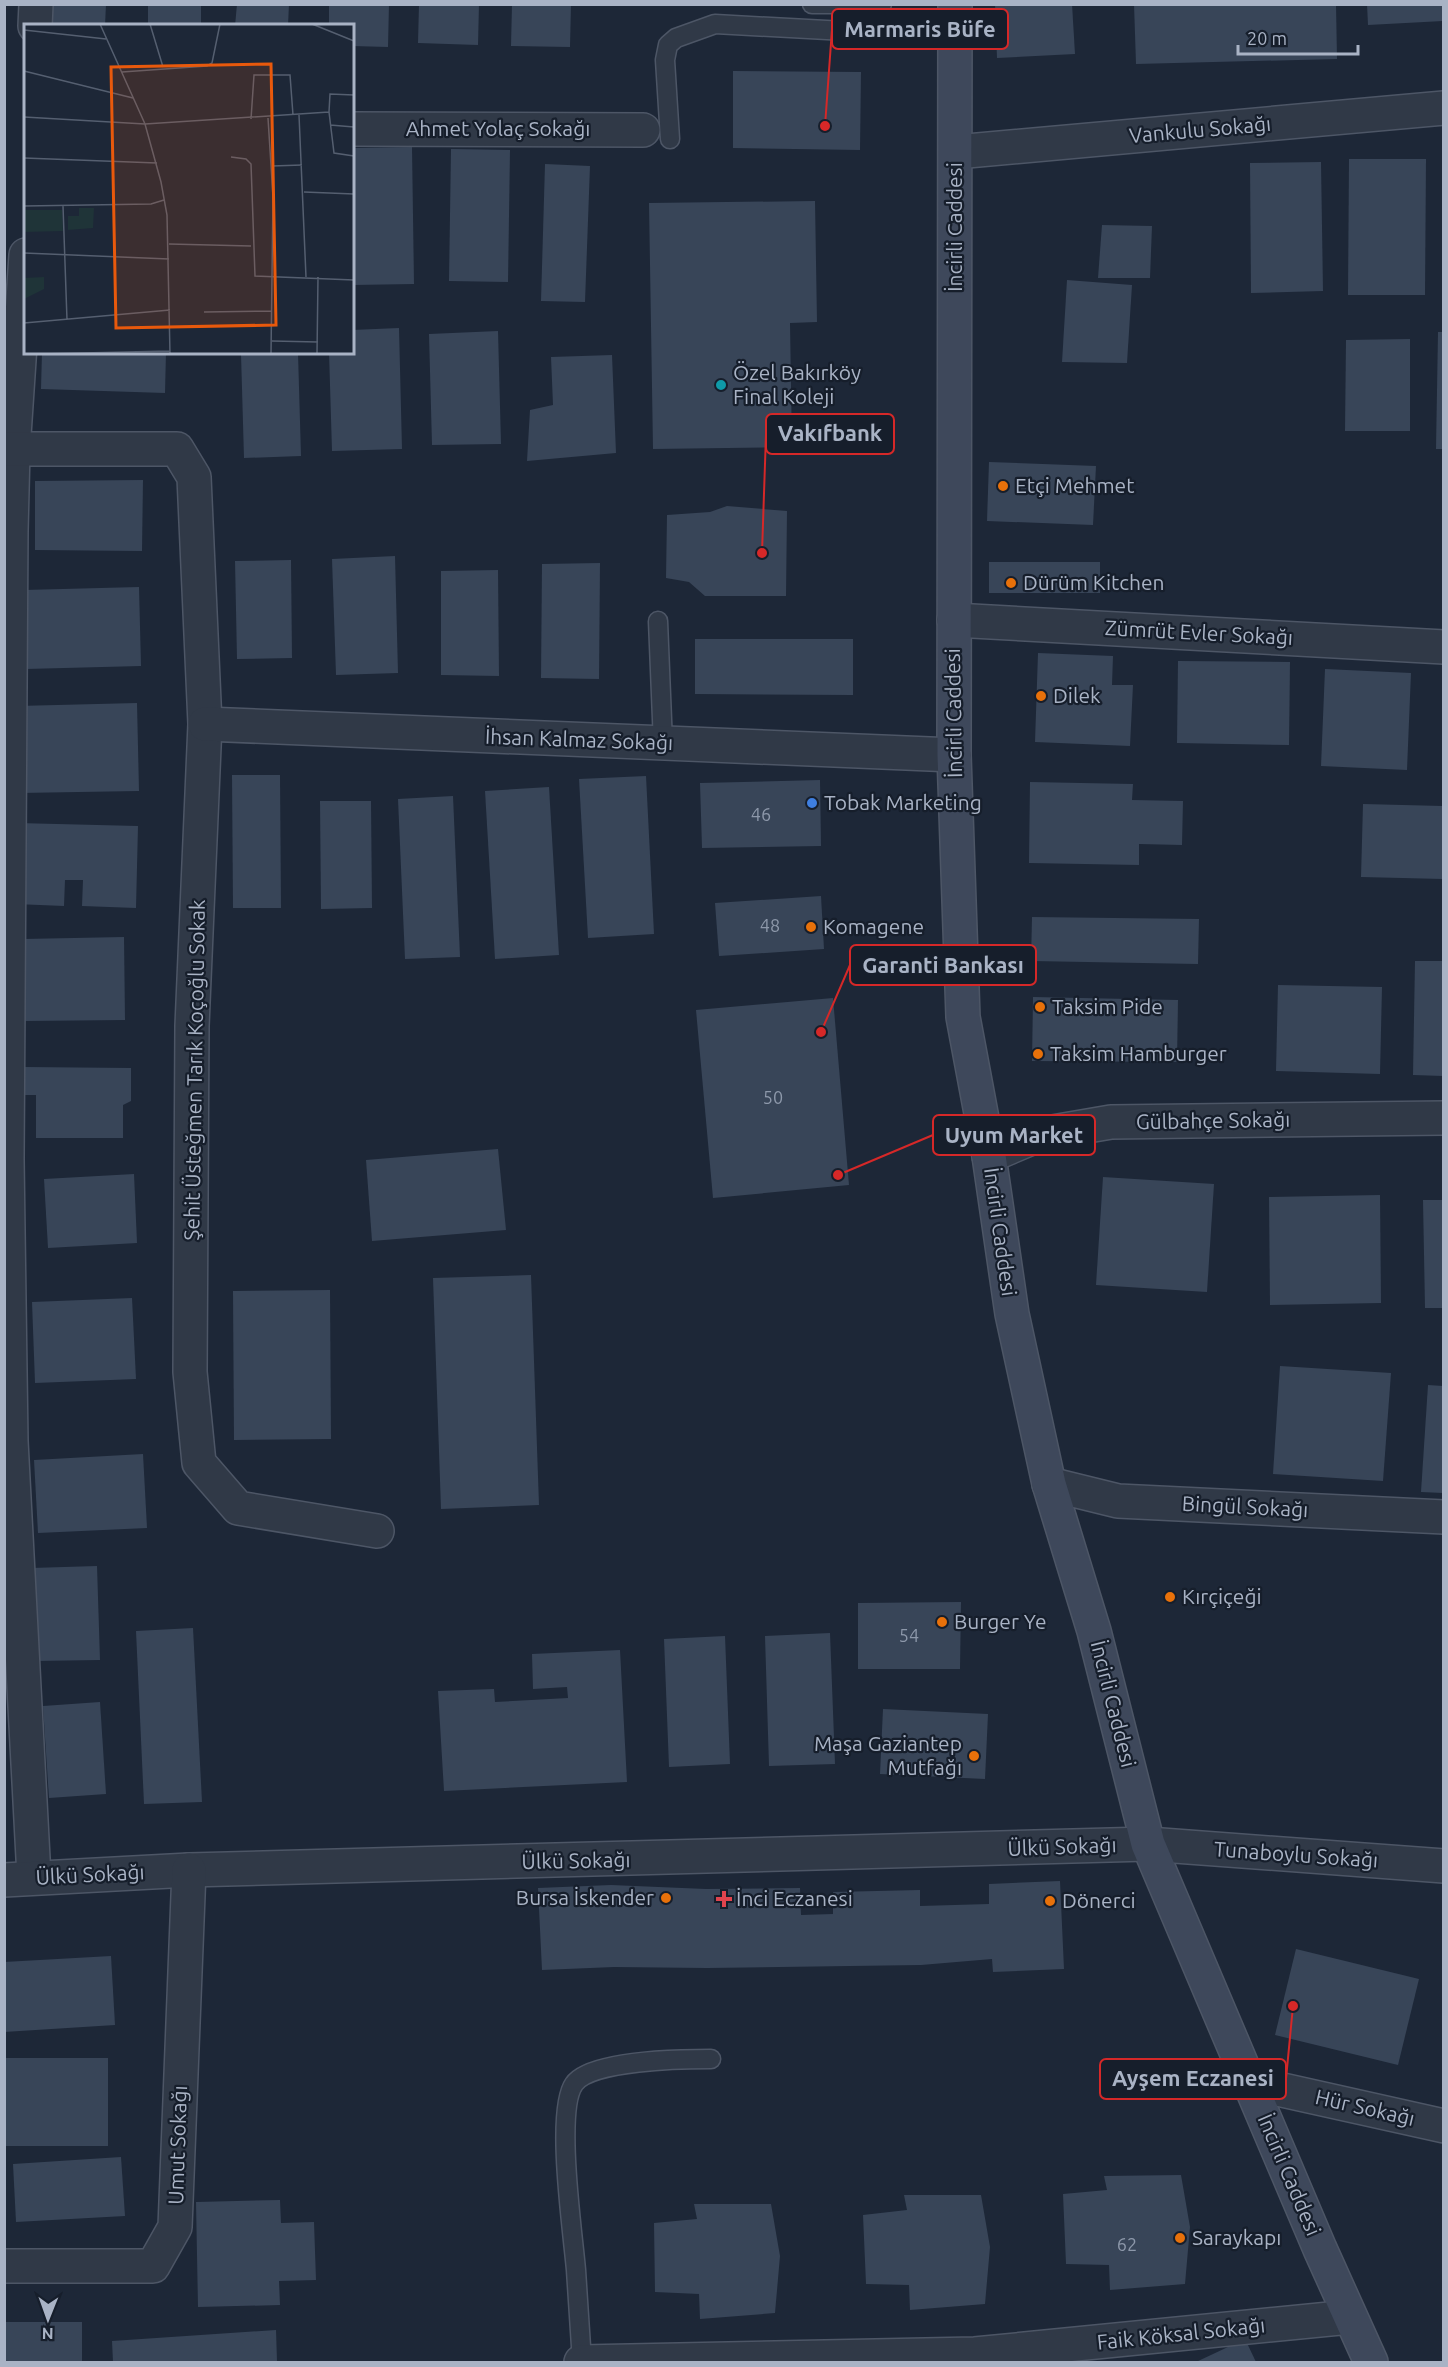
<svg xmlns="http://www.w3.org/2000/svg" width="1448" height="2367" viewBox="0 0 1448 2367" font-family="Ubuntu,sans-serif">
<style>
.building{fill:#384558}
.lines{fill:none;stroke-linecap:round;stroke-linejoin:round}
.service-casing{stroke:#4d5666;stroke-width:21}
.minor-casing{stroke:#4d5666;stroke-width:36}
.secondary-casing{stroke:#4d5666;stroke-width:36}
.service{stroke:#303947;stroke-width:18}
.minor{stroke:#303947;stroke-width:33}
.secondary{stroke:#3e485b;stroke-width:33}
.culture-dot{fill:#0f9aa8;stroke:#161e2b;stroke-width:2}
.food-dot{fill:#e8710a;stroke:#161e2b;stroke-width:2}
.shop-dot{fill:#3f7fe0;stroke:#161e2b;stroke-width:2}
.health-dot{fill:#e0444e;stroke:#161e2b;stroke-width:2}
.labels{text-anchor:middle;stroke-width:4.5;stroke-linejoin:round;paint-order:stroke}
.number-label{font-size:18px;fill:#8d98aa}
.street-label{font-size:21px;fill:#a9b3c5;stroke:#161e2b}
.poi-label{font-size:21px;fill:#a9b3c5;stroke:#161e2b;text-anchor:start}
.inset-road{fill:none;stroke:#555f70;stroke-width:1.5}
.view{fill:#e8590c;fill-opacity:0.15;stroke:#e8590c;stroke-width:3}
.inset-edge{fill:none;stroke:#a9b3c5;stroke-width:3}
.leader{fill:none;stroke:#d62828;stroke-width:2}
.callout-dot{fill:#d62828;stroke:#161e2b;stroke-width:2}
.callout{fill:#161e2b;stroke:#d62828;stroke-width:2}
.callout-label{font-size:22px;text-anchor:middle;font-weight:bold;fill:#a9b3c5}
</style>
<rect width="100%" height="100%" fill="#1d2737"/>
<g class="building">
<path d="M52 4H106L105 26H52Z"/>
<rect x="148" y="4" width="53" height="22"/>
<path d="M237 4H289L288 26H235Z"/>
<path d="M329 4H389L388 47 352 46V26H329Z"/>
<path d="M419 4H479L478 45 418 43Z"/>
<path d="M512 4H571L570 47 511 46Z"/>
<path d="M995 4H1072L1075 54 997 58Z"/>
<path d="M1134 4H1336L1337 59 1136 64Z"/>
<path d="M1367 4H1443V21L1368 25Z"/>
<path d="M733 71 861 72 860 150 733 148Z"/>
<path d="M412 147 414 284 353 285 352 148Z"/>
<path d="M451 149 510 150 508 282 449 281Z"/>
<path d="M1349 159H1426L1425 295H1348Z"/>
<path d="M1321 162 1323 291 1251 293 1250 163Z"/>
<path d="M545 164 590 166 585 302 541 301Z"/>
<path d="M815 201 817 322 790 323 792 447 653 449 649 203Z"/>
<path d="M1102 225 1152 226 1150 278H1098Z"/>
<path d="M1067 280 1132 285 1127 363 1062 362Z"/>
<path d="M399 328 402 449 332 451 329 352H352V330Z"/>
<path d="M498 331 501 444 432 445 429 334Z"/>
<path d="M1438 332H1443V449H1436Z"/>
<path d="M1410 339V431H1345L1346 340Z"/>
<path d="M42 352H166L165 393 41 389Z"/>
<path d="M298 353 301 456 244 458 241 354Z"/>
<path d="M612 355 616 453 527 461 530 410 553 405 551 357Z"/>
<path d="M989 462 1096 466 1093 525 987 521Z"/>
<path d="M143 480 142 551 35 550V481Z"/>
<path d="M727 506 787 511 786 596H705L689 582 666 578 667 515 710 512Z"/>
<path d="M395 556 398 673 336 675 332 559Z"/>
<path d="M291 560 292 658 237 659 235 561Z"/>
<rect x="989" y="562" width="111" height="31"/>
<path d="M600 563 599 679 541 678 542 564Z"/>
<path d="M498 570 499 676 441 675V571Z"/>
<path d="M139 587 141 666 26 669 24 590Z"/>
<path d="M695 639H853V695L695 694Z"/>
<path d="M1038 653 1113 656 1112 685H1133L1130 746 1035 742Z"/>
<path d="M1178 661 1290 662 1289 745 1177 743Z"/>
<path d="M1325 669 1411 673 1407 770 1321 766Z"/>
<path d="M137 703 139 791 19 793 17 706Z"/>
<path d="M232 775H280L281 908H233Z"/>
<path d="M646 776 654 934 588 938 579 779Z"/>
<path d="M820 780 821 846 702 848 700 783Z"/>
<path d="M1030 782 1133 784 1132 800 1183 801 1182 845 1139 844V865L1029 863Z"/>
<path d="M549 787 559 955 495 959 485 791Z"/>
<path d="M453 796 460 957 405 959 398 799Z"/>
<path d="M320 801H371L372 908 321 909Z"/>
<path d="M1363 804 1443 806V879L1361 877Z"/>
<path d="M17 823 138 826 136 908 82 906 83 880H65L64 906 15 904Z"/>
<path d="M821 896 824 949 719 956 715 903Z"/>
<path d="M1032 917 1199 919 1198 964 1031 961Z"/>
<path d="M124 937 125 1020 24 1021 23 939Z"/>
<path d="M1415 961H1443V1076L1413 1075Z"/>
<path d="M1278 985 1382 987 1380 1074 1276 1071Z"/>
<path d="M1033 997 1178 1000 1177 1062 1032 1061Z"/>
<path d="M833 998 849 1185 713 1198 696 1010Z"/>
<path d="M25 1067 131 1068V1101L123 1105V1138H36V1095H24Z"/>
<path d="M498 1149 506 1230 372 1241 366 1160Z"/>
<path d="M134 1174 137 1243 48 1248 44 1179Z"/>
<path d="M1103 1177 1214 1184 1207 1292 1096 1285Z"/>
<path d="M1380 1195 1381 1303 1270 1305 1269 1197Z"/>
<path d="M1423 1200H1443V1308H1425Z"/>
<path d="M531 1275 539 1505 441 1509 433 1278Z"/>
<path d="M330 1290 331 1439 234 1440 233 1291Z"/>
<path d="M132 1298 136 1379 35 1383 32 1302Z"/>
<path d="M1280 1366 1391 1373 1383 1481 1273 1474Z"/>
<path d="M1428 1385 1443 1386V1493L1421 1492Z"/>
<path d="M143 1454 147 1528 38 1533 34 1460Z"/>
<path d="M97 1566 100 1660 34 1661 31 1568Z"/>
<path d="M961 1602 960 1669H858V1603Z"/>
<path d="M193 1628 202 1802 144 1804 136 1631Z"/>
<path d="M830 1633 835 1764 769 1766 765 1636Z"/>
<path d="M725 1636 730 1764 669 1767 664 1639Z"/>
<path d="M620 1650 627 1782 444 1791 438 1691 494 1689 495 1702 568 1698 567 1687 533 1689 532 1654Z"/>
<path d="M100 1702 106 1794 49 1798 43 1706Z"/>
<path d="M883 1709 988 1714 985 1779 880 1774Z"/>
<path d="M1060 1881 1064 1969 993 1972 992 1959 921 1965 707 1968 614 1967 542 1970 538 1888 611 1885 706 1889 800 1888 801 1915 833 1914V1892L920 1890V1906L989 1904V1884Z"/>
<path d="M1296 1949 1419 1979 1398 2065 1275 2035Z"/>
<path d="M111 1956 115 2025 4 2032V1962Z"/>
<rect x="4" y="2058" width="104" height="88"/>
<path d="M121 2157 125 2216 16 2222 13 2164Z"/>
<path d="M1181 2175 1190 2227 1185 2284 1110 2290 1109 2265 1066 2264 1063 2194 1107 2190 1104 2176Z"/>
<path d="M904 2195H981L990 2247 985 2304 910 2310 909 2285 866 2284 863 2215 907 2210Z"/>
<path d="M280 2200 281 2223 314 2222 316 2280 279 2281 280 2305 198 2307 196 2202Z"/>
<path d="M694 2204H771L780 2256 775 2313 700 2319 699 2294 655 2292 654 2223 697 2219Z"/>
<rect x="4" y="2322" width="78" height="40"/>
<path d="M276 2330 277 2362H113L112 2341Z"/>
<path d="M1245 2339 1256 2362H1196Z"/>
</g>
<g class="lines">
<g class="service-casing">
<g id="service">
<path d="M812 4H882"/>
<path d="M670 139 665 60 668 45 676 38 715 24 956 37"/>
<path d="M658 621 663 744"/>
<path d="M582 2362C580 2331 578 2301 576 2270 573 2234 555 2111 574 2084 590 2060 684 2059 711 2059"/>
</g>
</g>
<g class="minor-casing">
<g id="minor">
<path d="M35 26 36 4"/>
<path d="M352 129 643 130"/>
<path d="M956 152 1444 108"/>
<path d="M26 255 13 450 11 531 7 1159 11 1441 34 1877"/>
<path d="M4 449H177L194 477 205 724 192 1026 190 1372 199 1463 238 1508 377 1531"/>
<path d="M954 620 1444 647"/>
<path d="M205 724 954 755"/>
<path d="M989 1156 1041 1134 1111 1122 1444 1118"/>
<path d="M1049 1484 1118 1501 1444 1517"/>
<path d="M4 1880 189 1870 1148 1844 1444 1866"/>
<path d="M1251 2083 1444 2126"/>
<path d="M4 2266H153L175 2227 189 1870"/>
<path d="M581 2362 975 2354 1350 2317"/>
</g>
</g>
<g class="secondary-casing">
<path id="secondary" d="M955 4 954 755 963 1017 989 1156 1012 1314 1049 1484 1094 1631 1148 1844 1320 2249 1371 2362"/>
</g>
<use href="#service" class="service"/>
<use href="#minor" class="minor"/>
<use href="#secondary" class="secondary"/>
</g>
<circle class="culture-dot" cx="721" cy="385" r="6"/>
<g class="food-dot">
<circle cx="1003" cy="486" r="6"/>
<circle cx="1011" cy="583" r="6"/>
<circle cx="1041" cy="696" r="6"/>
<circle cx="811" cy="927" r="6"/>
<circle cx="1040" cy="1007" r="6"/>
<circle cx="1038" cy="1054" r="6"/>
<circle cx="1170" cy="1597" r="6"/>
<circle cx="942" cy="1622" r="6"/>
<circle cx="974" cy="1756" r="6"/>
<circle cx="666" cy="1898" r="6"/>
<circle cx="1050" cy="1901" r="6"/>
<circle cx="1180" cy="2238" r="6"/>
</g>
<circle class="shop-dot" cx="812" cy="803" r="6"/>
<path class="health-dot" d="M721 1890h6v6h6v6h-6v6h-6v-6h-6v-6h6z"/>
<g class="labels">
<g class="number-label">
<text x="761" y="821">46</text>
<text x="770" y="932">48</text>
<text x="773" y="1104">50</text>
<text x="909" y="1642">54</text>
<text x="1127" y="2251">62</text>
</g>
<g class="street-label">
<text x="498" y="136">Ahmet Yolaç Sokağı</text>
<text transform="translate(1200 130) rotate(-5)" y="7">Vankulu Sokağı</text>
<text transform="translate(955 227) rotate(-90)" y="7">İncirli Caddesi</text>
<text transform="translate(1199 633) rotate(3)" y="7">Zümrüt Evler Sokağı</text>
<text transform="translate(954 713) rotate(-91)" y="7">İncirli Caddesi</text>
<text transform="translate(579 740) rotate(2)" y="7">İhsan Kalmaz Sokağı</text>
<text transform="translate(195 1070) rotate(-89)" y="7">Şehit Üsteğmen Tarık Koçoğlu Sokak</text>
<text transform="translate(1213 1121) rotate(-1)" y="7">Gülbahçe Sokağı</text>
<text transform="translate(1000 1232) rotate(82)" y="7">İncirli Caddesi</text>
<text transform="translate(1245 1507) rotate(3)" y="7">Bingül Sokağı</text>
<text transform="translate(1113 1704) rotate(76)" y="7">İncirli Caddesi</text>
<text transform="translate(1062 1847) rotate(-2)" y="7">Ülkü Sokağı</text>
<text transform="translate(1296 1855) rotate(4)" y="7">Tunaboylu Sokağı</text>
<text transform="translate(576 1861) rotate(-1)" y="7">Ülkü Sokağı</text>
<text transform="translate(90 1875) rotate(-3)" y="7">Ülkü Sokağı</text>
<text transform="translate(1365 2108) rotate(13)" y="7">Hür Sokağı</text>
<text transform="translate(178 2145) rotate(-88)" y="7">Umut Sokağı</text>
<text transform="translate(1289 2175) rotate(67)" y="7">İncirli Caddesi</text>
<text transform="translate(1181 2334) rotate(-6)" y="7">Faik Köksal Sokağı</text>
</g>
<g class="poi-label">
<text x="733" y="380">Özel Bakırköy<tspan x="733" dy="24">Final Koleji</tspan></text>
<text x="1015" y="493">Etçi Mehmet</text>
<text x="1023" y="590">Dürüm Kitchen</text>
<text x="1053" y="703">Dilek</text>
<text x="824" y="810">Tobak Marketing</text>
<text x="823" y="934">Komagene</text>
<text x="1052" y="1014">Taksim Pide</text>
<text x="1050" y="1061">Taksim Hamburger</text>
<text x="1182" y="1604">Kırçiçeği</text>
<text x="954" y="1629">Burger Ye</text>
<text x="962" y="1751" text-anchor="end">Maşa Gaziantep<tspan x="962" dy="24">Mutfağı</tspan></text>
<text x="654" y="1905" text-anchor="end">Bursa İskender</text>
<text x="736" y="1906">İnci Eczanesi</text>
<text x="1062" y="1908">Dönerci</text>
<text x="1192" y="2245">Saraykapı</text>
</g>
</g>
<g transform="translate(24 24)">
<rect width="330" height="330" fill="#1d2737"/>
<path d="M55 184H70L69 204 44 206V192H55ZM0 186H38L39 207 0 208ZM20 253V265L0 275V254Z" fill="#1f3438"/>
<path class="inset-road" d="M76 0 121 100 137 158 143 191 146 330M126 0 139 43M288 0 330 17M0 6 82 15M0 47 109 74M98 48 183 42 188 39 196 0M330 71 306 70 305 88 310 129 330 132M275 91 282 253M0 93 121 100 305 88M244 94 249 173 247 330M227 95 230 51H266L269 91M306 101 330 103M207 133 222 135 227 140 231 252 330 256M0 134 133 139M248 142 278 141M280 168 330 170M0 182 127 180 140 176M39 182 43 296M145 220 227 222M0 229 145 235M180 288 248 287M0 299 146 286M248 317 294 318M14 330 146 327M293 330 294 253"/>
<path class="view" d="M247 40 252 301 92 304 87 43Z"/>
<rect width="330" height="330" class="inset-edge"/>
</g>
<path class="leader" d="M825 126L832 29M762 553L766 434M821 1032L850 965M838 1175L933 1135M1293 2006L1286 2079"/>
<g class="callout-dot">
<circle cx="825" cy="126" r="6"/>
<circle cx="762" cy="553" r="6"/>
<circle cx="821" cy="1032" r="6"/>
<circle cx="838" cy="1175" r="6"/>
<circle cx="1293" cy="2006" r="6"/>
</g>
<g class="callout">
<rect x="832" y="9" width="176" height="40" rx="6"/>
<rect x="766" y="414" width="128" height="40" rx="6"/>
<rect x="850" y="945" width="186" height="40" rx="6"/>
<rect x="933" y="1115" width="162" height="40" rx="6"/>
<rect x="1100" y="2059" width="186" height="40" rx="6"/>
</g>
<g class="callout-label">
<text x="920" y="37">Marmaris Büfe</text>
<text x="830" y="441">Vakıfbank</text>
<text x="943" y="973">Garanti Bankası</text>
<text x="1014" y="1143">Uyum Market</text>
<text x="1193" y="2086">Ayşem Eczanesi</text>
</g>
<rect width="1448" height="2367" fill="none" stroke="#a9b3c5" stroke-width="12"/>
<g transform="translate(48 2319) rotate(181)" stroke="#161e2b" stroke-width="4.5" paint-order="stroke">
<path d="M0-4.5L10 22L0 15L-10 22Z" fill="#a9b3c5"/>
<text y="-9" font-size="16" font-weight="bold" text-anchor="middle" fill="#a9b3c5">N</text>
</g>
<path d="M1238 45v9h120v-9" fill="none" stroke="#a9b3c5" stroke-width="3"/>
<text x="1247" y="45" font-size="18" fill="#a9b3c5" stroke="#161e2b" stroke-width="4.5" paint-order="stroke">20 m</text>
</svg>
